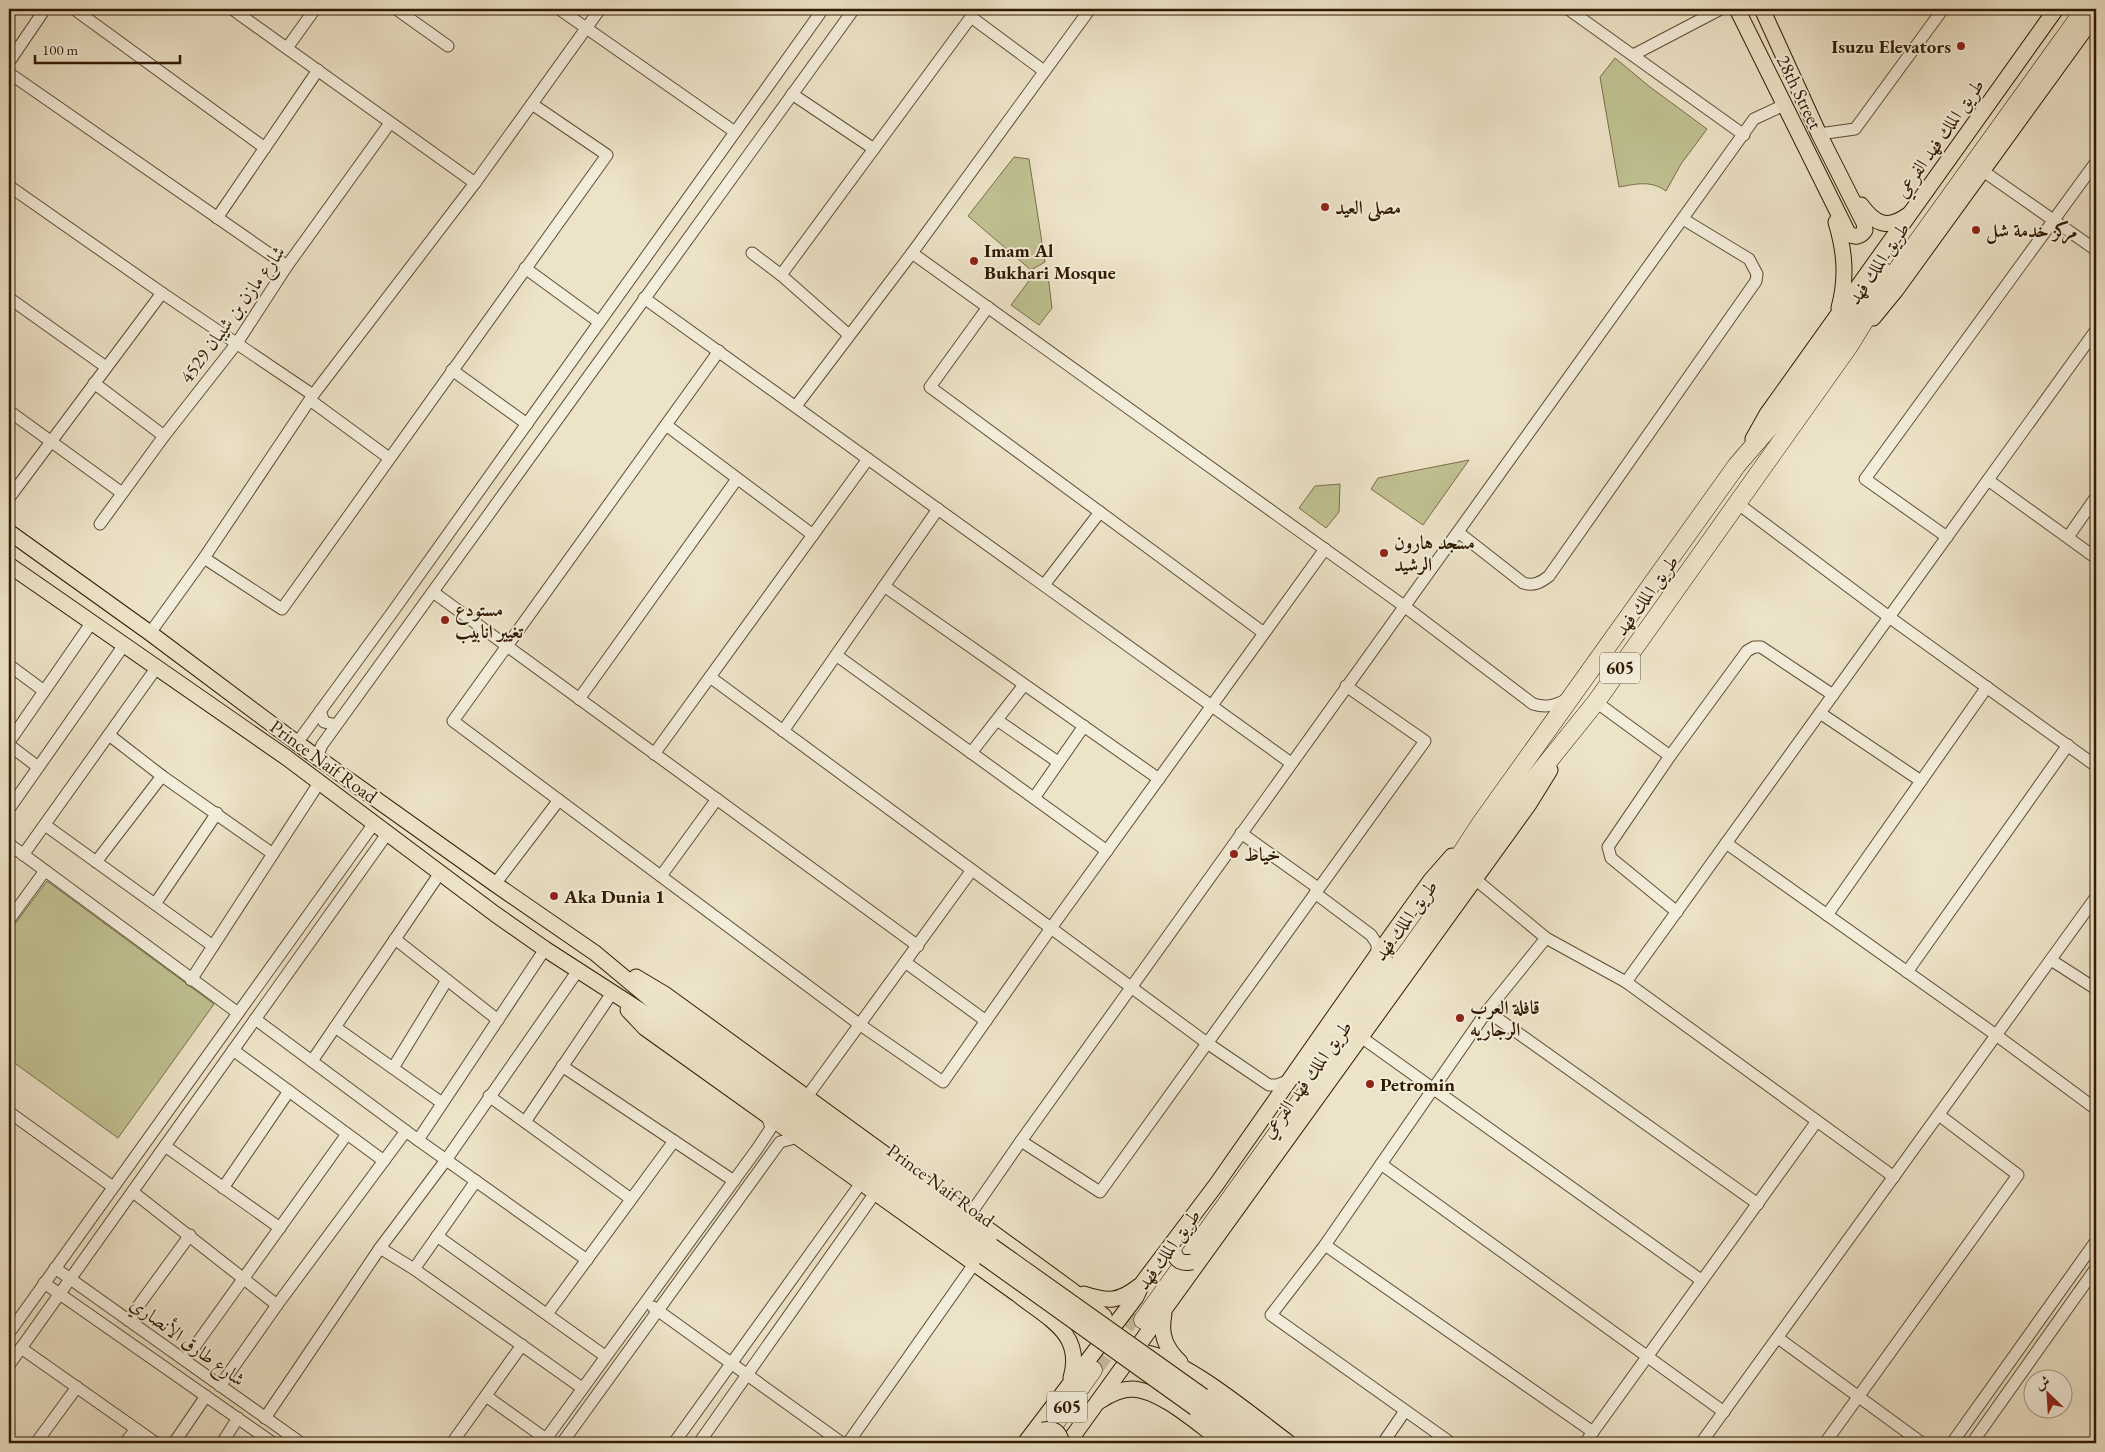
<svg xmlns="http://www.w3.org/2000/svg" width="2105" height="1452" viewBox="0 0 2105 1452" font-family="'EB Garamond',Amiri,serif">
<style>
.green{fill:#c0c191;stroke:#786e48}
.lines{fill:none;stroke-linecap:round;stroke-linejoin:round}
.highway-tunnel{stroke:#c7bba0;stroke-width:18;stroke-dasharray:18 9;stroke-linecap:butt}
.minor-casing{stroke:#604c32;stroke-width:13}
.major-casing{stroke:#311a00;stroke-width:17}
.highway-casing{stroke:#311a00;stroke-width:19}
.minor{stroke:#f3eddb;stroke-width:11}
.major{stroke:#ede3c8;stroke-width:15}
.highway{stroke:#ede3c8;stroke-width:18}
.major-bridge-casing{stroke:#311a00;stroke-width:17;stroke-linecap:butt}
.major-bridge{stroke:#ede3c8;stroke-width:15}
.poi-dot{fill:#8f2418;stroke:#f3eddb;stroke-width:2}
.labels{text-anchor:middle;stroke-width:4;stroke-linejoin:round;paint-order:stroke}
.shield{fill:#f3eddb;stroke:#6b5942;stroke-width:1}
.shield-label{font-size:18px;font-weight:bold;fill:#311a00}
.poi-label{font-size:19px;font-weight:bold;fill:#311a00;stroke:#f3eddb;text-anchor:start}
.street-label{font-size:19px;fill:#311a00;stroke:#f3eddb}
</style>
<rect width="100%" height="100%" fill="#ede3c8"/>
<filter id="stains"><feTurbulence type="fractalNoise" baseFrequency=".004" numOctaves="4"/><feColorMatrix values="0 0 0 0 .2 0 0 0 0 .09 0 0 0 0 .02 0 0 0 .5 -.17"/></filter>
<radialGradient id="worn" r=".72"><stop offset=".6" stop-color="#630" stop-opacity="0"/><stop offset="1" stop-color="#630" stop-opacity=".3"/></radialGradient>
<g class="green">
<path d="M1615 58 1650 87 1707 129 1681 164 1666 191C1651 180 1636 184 1619 187L1600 77Z"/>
<path d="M1014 157 1029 159 1045 262 1031 270 968 216Z"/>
<path d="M1047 268 1052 308 1039 325 1011 305 1034 274Z"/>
<path d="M1469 460 1423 525 1371 489 1378 478Z"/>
<path d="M1340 484 1339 512 1326 528 1299 508 1315 486Z"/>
<path d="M47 881 214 1004 118 1138 9 1059V932Z"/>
</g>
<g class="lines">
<path class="highway-tunnel" d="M1093 1370 1135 1313"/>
<g class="minor-casing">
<g id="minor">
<path d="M74 9 265 148"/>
<path d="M232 9 475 183"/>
<path d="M396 9 448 46"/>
<path d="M559 9 735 132"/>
<path d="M1568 9 1744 135"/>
<path d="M287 48 315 9"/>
<path d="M1633 55 1721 9"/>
<path d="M9 62 45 9"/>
<path d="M9 73 287 266"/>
<path d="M792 94 874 149"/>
<path d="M1819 134 1855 129 1943 9"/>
<path d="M1983 171 2096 250"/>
<path d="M9 186 162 293 313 395"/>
<path d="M217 218 318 70"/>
<path d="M752 253 781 275"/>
<path d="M912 253 1404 606 1533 704C1546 708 1555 706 1567 699"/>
<path d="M525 268 599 322"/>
<path d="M9 298 106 367"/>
<path d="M644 298 1291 763"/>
<path d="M988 307 930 387 1264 633"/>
<path d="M849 335 781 275 971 17 1044 71"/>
<path d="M719 351 453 721 859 1024 943 1082 1051 928 1325 549"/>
<path d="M452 370 527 424"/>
<path d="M94 383 164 436"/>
<path d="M310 400 389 458"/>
<path d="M796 406 912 253 1090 9"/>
<path d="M9 411 122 493"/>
<path d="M666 425 813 535"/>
<path d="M1988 480 2096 558"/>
<path d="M9 498 162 293"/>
<path d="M1737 503 1889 617 2096 766"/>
<path d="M100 524 164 436 237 343 287 266 390 123"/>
<path d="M1458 532 1523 583C1534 586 1540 583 1549 576L1756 281 1757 274 1749 259 1683 219"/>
<path d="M1947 537 1865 479 2096 162"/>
<path d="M2068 537 2096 497"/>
<path d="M204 558 282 609 607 155 532 104"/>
<path d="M1044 585 1100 512"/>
<path d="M884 586 1159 779"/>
<path d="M433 592 918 946"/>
<path d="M150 633 204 558 313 395 475 183 600 9"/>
<path d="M836 655 1107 851"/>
<path d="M9 665 44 691"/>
<path d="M710 677 1207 1043 1269 1085H1277L1287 1081"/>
<path d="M579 699 737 479"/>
<path d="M1596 702 1670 756"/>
<path d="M320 711 324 722 336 725"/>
<path d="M1820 713 1921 781"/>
<path d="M997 720 1058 762"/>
<path d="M783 731 938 509"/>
<path d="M109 735 162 776 273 854"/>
<path d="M9 742 92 622"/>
<path d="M297 743 394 610 823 9"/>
<path d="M9 745 38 767"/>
<path d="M971 753 1024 685"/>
<path d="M654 754 868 459"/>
<path d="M317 757 322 745 854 9"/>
<path d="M1034 798 1084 726"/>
<path d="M9 809 124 645"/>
<path d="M45 825 213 946"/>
<path d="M1241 833 1318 888"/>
<path d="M1726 843 1996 1035 2096 1109"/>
<path d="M9 844 238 1013"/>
<path d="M23 855 157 667"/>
<path d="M96 862 162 776"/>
<path d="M661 876 717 799"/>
<path d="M1475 879 1546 938 1626 982 1894 1177"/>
<path d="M495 884 559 800"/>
<path d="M1315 893 1371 935 1377 944V955"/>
<path d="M155 904 217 813"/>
<path d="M1677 912 1611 858 1608 847 1670 756 1747 651 1754 647H1761L1833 695"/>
<path d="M1827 915 1987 687"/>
<path d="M9 920 44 872"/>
<path d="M395 939 498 1020"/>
<path d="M2051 960 2096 989"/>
<path d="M905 962 986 1021"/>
<path d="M1907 972 2068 745"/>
<path d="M191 980 319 783"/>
<path d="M1626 982 2096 330"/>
<path d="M1487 1011 1758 1204"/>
<path d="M255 1019 418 1140 587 1260"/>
<path d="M335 1027 442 1103"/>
<path d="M1361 1037 1701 1280"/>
<path d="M233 1050 384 1161"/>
<path d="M312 1061 440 873"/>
<path d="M562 1066 734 1181"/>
<path d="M393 1068 447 980"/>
<path d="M489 1096 631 1199"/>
<path d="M806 1098 972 870"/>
<path d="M9 1112 113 1187"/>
<path d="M525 1122 612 993"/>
<path d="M418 1140 545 949"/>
<path d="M1021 1141 1100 1192 1425 741 1346 686"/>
<path d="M165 1146 280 1228"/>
<path d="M1381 1164 1724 1412"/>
<path d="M223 1188 289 1091"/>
<path d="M133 1192 277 1305"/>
<path d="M969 1216 1021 1141 1754 119 1784 105"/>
<path d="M437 1236 605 1356"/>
<path d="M1325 1245 1593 1432"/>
<path d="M380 1248 414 1269 582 1388"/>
<path d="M55 1268 301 1443"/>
<path d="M414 1269 476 1181"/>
<path d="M44 1283 273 1443"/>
<path d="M653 1307 842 1443"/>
<path d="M547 1314 674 1141"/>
<path d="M128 1320 190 1235"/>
<path d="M9 1333 375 822"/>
<path d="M1778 1338 1922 1443"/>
<path d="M21 1348 156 1443"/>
<path d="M185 1360 347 1134"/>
<path d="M9 1365 387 834"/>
<path d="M220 1386 277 1305 406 1131"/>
<path d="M486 1396 546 1439"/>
<path d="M265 1418 380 1248 446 1160 579 969"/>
<path d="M36 1443 77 1387"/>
<path d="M125 1443 136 1429"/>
<path d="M174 1443 206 1396"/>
<path d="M222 1443 238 1418"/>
<path d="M452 1443 522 1345"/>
<path d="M543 1443 757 1149 771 1128 767 1115"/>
<path d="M562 1443 780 1142 798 1137"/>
<path d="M674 1443 861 1183"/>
<path d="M699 1443 875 1193"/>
<path d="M848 1443 974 1264"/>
<path d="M1383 1443 1405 1411"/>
<path d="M1451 1443 1271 1315 1325 1245 1487 1011 1546 938"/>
<path d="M1585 1443 1817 1121"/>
<path d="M1701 1443 2096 897"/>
<path d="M1825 1443 2018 1175 1939 1115"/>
<path d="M1952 1443 2096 1241"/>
<path d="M1972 1443 2096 1268"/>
</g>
</g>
<g class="major-casing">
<g id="major">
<path d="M1737 9 1848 233C1854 238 1861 237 1865 230L1864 223 1819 134 1762 9"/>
<path d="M1861 205C1875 224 1887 230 1908 215"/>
<path d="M1836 222C1845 252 1847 278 1839 308"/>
<path d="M1873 318 1896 290 2096 14"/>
<path d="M1753 439 1767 414 2056 9"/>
<path d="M9 532 150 633 297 743 495 884 595 953 661 1008 992 1246"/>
<path d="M9 565 287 758 495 914 545 949 652 1018 984 1257"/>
<path d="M636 977 666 995 1073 1291 1104 1316 1110 1334"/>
<path d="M628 1010 645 1028 1017 1294C1048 1319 1084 1333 1071 1378"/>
<path d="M1084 1294C1108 1302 1119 1302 1139 1286"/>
<path d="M1164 1314C1160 1334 1165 1348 1180 1362"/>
<path d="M1139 1352C1179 1353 1255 1418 1289 1443"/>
<path d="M1203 1396 1268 1443"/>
<path d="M1100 1401C1109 1395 1120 1389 1132 1389 1162 1390 1200 1426 1224 1443"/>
<path d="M1195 1408 1244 1443"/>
<path d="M1025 1443 1136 1297 1143 1282 1216 1185 1377 955 1431 880 1452 856"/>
<path d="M1068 1443 1529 804 1550 770"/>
</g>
</g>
<g class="highway-casing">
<g id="highway">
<path d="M1433 897 1481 823 1737 465 1774 422 1883 271"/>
<path d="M1304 1076 1385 963"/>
<path d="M1143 1320 1514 804 1596 702 1849 346 1887 284 2085 9"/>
<path d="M1041 1443 1093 1370"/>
</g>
</g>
<use href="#minor" class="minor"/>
<use href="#major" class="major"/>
<use href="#highway" class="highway"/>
<g class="major-bridge-casing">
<g id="major-bridge">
<path d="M992 1246 1203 1396"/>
<path d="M1174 1252C1176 1261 1182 1264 1192 1262"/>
<path d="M984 1257 1195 1408"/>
<path d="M1043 1430C1053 1428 1058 1430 1061 1440"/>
</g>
</g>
<use href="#major-bridge" class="major-bridge"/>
</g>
<g class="poi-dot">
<circle cx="1961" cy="46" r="5"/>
<circle cx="1325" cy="207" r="5"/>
<circle cx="1976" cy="230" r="5"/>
<circle cx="974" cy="261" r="5"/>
<circle cx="1384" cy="553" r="5"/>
<circle cx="445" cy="620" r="5"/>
<circle cx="1234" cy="854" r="5"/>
<circle cx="554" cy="896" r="5"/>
<circle cx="1460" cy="1018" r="5"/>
<circle cx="1370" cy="1084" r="5"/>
</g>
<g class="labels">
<g class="shield">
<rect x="1600" y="652.5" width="40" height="31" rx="4"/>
<rect x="1047" y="1391.5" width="40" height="31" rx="4"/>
</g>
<g class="shield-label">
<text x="1620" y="674">605</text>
<text x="1067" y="1413">605</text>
</g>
<g class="poi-label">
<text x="1951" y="53" text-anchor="end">Isuzu Elevators</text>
<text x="1335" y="214">مصلى العيد</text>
<text x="1986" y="237">مركز خدمة شل</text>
<text x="984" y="257">Imam Al<tspan x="984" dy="22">Bukhari Mosque</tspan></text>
<text x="1394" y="549">مسجد هارون<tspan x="1394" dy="22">الرشيد</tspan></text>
<text x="455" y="616">مستودع<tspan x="455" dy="22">تغيير انابيب</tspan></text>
<text x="1244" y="861">خياط</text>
<text x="564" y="903">Aka Dunia 1</text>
<text x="1470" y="1014">قافلة العرب<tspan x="1470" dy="22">الرجاريه</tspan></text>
<text x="1380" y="1091">Petromin</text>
</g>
<g class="street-label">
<text transform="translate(1800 92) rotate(64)" y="7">28th Street</text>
<text transform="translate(1939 138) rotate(-55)" y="7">طريق الملك فهد الفرعي</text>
<text transform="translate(1878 263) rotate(-56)" y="7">طريق الملك فهد</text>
<text transform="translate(232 314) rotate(-54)" y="7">شارع مازن بن شيبان 4529</text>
<text transform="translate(1646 595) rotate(-54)" y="7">طريق الملك فهد</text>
<text transform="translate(324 761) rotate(36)" y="7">Prince Naif Road</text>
<text transform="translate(1405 920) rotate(-54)" y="7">طريق الملك فهد</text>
<text transform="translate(1306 1079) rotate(-54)" y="7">طريق الملك فهد الفرعي</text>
<text transform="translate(941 1185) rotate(36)" y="7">Prince Naif Road</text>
<text transform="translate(1168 1249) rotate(-54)" y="7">طريق الملك فهد</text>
<text transform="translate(188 1341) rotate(36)" y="7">شارع طارق الأنصاري</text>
</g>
</g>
<rect width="2105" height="1452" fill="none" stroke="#ede3c8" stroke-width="30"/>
<rect x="10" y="10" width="2085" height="1432" fill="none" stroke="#311a00" stroke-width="2.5"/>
<rect x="15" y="15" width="2075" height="1422" fill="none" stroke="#311a00"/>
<g transform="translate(2048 1394) rotate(335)"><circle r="24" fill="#f3eddb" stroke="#a59983"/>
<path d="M0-4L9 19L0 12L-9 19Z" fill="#8f2418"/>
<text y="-8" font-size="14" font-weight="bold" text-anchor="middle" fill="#311a00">ش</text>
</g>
<path d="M35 55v8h145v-8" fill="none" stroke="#311a00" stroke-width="2.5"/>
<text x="42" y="55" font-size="15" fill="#311a00" stroke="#f3eddb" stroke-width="4" paint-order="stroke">100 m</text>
<rect width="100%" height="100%" filter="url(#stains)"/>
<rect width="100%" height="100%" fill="url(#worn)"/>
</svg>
